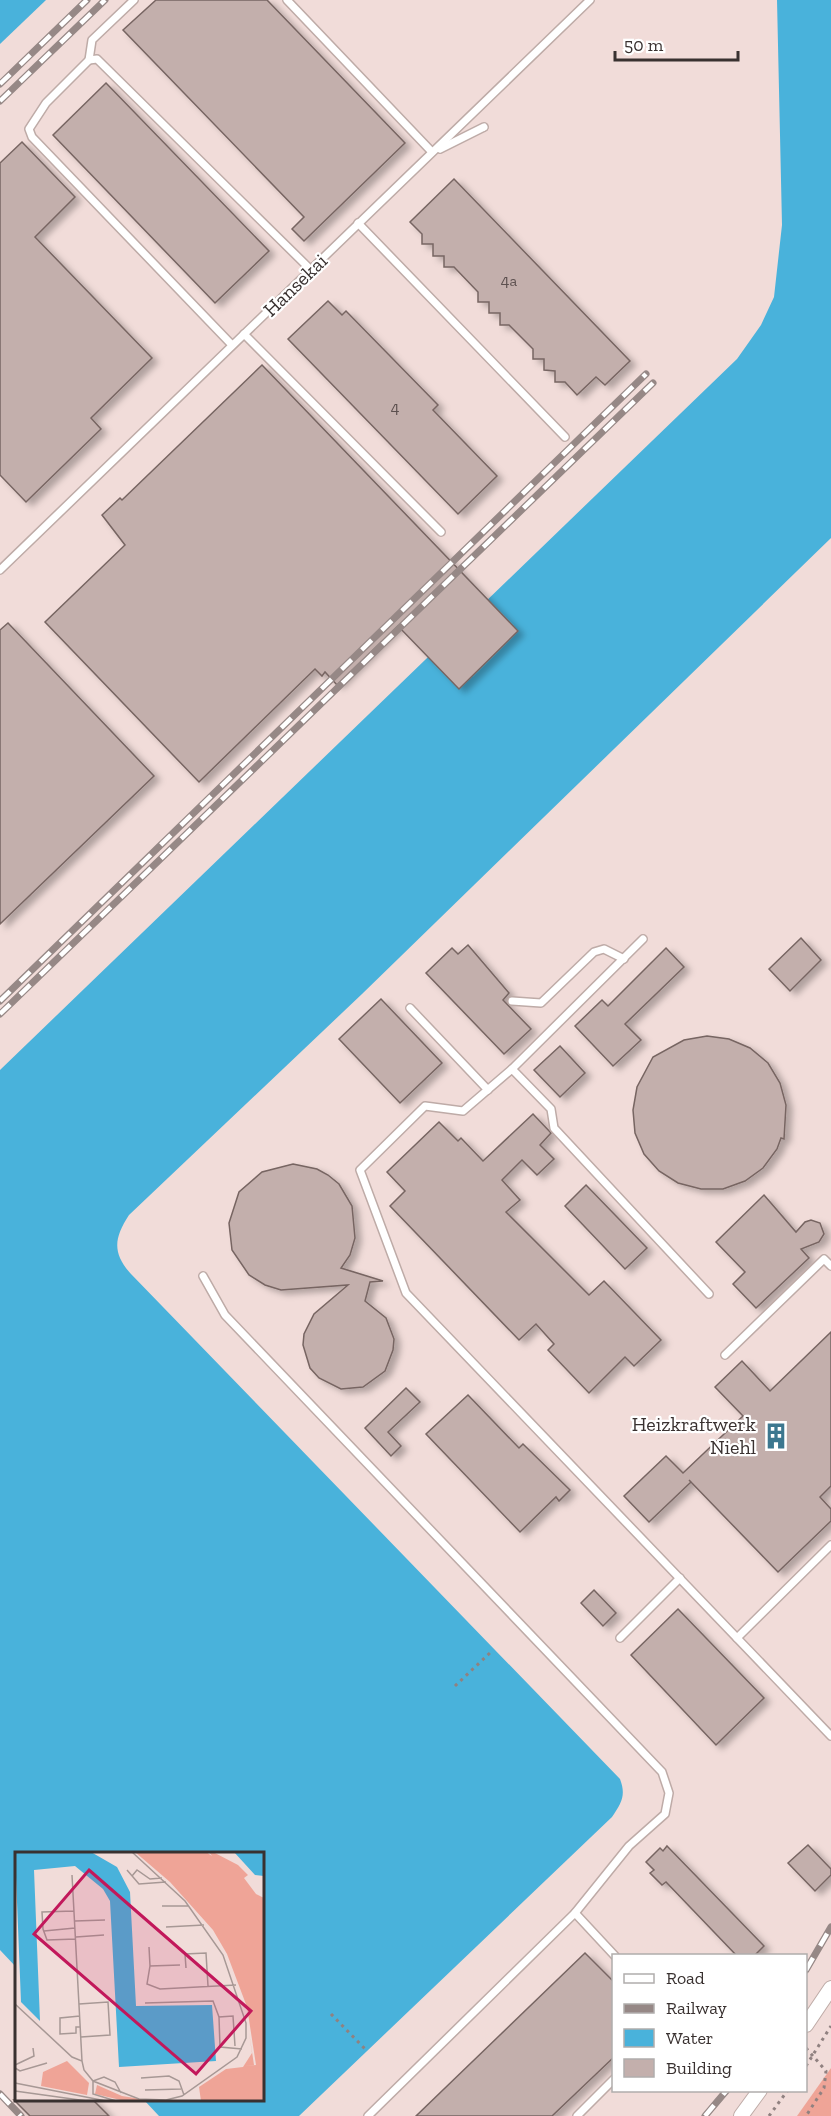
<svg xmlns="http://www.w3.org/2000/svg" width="831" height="2116" viewBox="0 0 831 2116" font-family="'Zilla Slab',serif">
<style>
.green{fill:#efa497}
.water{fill:#49b2db}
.building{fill:#c3afac;stroke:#776562;stroke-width:1.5;filter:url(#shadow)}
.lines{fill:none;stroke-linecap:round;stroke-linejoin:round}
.lane-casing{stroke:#beaba7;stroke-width:10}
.street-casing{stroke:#beaba7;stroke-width:16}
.path{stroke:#908180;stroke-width:3;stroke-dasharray:3 4.5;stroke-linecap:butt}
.lane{stroke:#fff;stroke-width:7}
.street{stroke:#fff;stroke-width:14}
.rail-casing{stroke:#968886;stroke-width:7}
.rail{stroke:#fff;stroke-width:4.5;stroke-dasharray:14;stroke-linecap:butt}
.labels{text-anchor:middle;stroke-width:4.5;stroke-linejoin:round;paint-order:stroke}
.number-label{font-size:16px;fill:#5c504f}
.street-label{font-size:20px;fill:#393130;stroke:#fff}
.poi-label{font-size:20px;fill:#393130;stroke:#fff;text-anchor:end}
.inset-road{fill:none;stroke:#a79895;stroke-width:1.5}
.view{fill:#c2185b;fill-opacity:0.15;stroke:#c2185b;stroke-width:3}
.inset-edge{fill:none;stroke:#393130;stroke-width:3}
</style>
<defs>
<filter id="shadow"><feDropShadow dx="6" dy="4" stdDeviation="3" flood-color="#0004"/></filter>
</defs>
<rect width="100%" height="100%" fill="#f1dcd9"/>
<path class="green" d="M831 2068V2116H797Z"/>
<g class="water">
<path d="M0 0H46L0 44Z"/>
<path d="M777 0H831V538L362 994 129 1215C114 1238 112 1253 131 1274L620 1779C626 1795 622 1802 612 1817L299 2116H159L144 2100H262V1854H16V1967L0 1950V1070L737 359 761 325 774 297 782 225Z"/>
</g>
<g class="building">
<path d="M156 0H267L405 143 304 241 292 229 304 217 123 30Z"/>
<path d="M106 83 269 251 215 303 53 135Z"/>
<path d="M22 142 75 197 35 237 152 358 91 418 101 429 26 502 0 475V163Z"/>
<path d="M454 179 630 361 605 385 596 377 577 395 565 382H555V371L544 370V359H533V349L509 325H500V313H489V302H478V292L454 267H444V256H433V244H422V234L410 222Z"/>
<path d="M328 301 342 315 346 311 438 405 433 410 497 476 458 514 288 339Z"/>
<path d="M262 365 518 631 459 689 398 626 337 685 325 672 322 676 315 669 199 782 45 622 125 545 102 515 120 498 122 500Z"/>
<path d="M8 623 154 776 0 924V630Z"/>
<path d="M801 938 821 960 790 991 769 969Z"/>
<path d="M468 945 509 993 503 1000 531 1029 504 1054 426 973 452 948 458 954Z"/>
<path d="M666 948 684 967 625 1024 641 1040 613 1066 575 1026 602 1000 608 1006Z"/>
<path d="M381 999 442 1063 400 1103 339 1039Z"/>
<path d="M707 1036 729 1039 750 1048 768 1063 780 1083 786 1105 784 1139 781 1138 777 1149 763 1168 745 1181 723 1189H701L678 1183 659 1171 644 1154 635 1133 633 1110 637 1087 653 1057 684 1040Z"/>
<path d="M560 1046 585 1073 560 1097 534 1070Z"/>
<path d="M533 1114 551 1133 540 1145 554 1159 537 1175 522 1160 502 1180 520 1200 506 1212 589 1295 604 1281 661 1340 634 1366 625 1357 589 1393 548 1350 554 1344 536 1324 519 1340 390 1206 405 1191 387 1172 439 1122 458 1141 461 1138 483 1161Z"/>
<path d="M293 1164 317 1169 328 1175 339 1184 352 1206 355 1238 350 1255 341 1268 383 1281 370 1282 365 1301 386 1318 394 1339 393 1350 385 1371 363 1387 341 1389 319 1378 310 1368 303 1345 304 1334 314 1314 348 1285 281 1290 265 1285 249 1275 232 1250 229 1223 239 1192 262 1172Z"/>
<path d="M586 1185 647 1248 625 1269 565 1206Z"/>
<path d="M764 1195 796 1232 805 1222 811 1220 820 1223 824 1234 819 1242 801 1249 809 1258 756 1308 733 1284 745 1272 716 1242Z"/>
<path d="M831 1332V1486L820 1497 831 1509V1521L778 1572 689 1480 691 1482 649 1522 624 1496 666 1456 683 1473 743 1416 715 1387 742 1361 770 1391Z"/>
<path d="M406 1388 420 1402 388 1432 401 1446 391 1456 365 1428Z"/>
<path d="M468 1395 519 1448 523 1444 570 1490 559 1501 556 1497 520 1532 426 1434Z"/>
<path d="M594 1590 616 1613 603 1626 581 1603Z"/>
<path d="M678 1609 764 1698 716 1745 631 1655Z"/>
<path d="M808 1845 831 1869V1875L815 1891 788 1863Z"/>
<path d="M667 1846 764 1946 754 1956H737L666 1882 662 1885 650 1873 654 1870 646 1862 660 1848 663 1851Z"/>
<path d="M585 1953 614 1982V2057L552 2116H416Z"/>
<path d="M14 2100H93L109 2116H30Z"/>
</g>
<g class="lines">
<g class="lane-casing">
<g id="lane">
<path d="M134 0 92 40 89 60 46 103 29 129 32 137 232 345"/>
<path d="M287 0 432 152"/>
<path d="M89 60 97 59 311 270"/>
<path d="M440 149 484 127"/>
<path d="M358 223 565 437"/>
<path d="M244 334 441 532"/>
<path d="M0 570 590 0"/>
<path d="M512 1001 541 1003 594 952 604 949 624 959"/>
<path d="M410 1008 488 1090"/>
<path d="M512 1069 643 939"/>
<path d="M203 1276 225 1315 662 1772 669 1793 665 1814 629 1846 575 1913"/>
<path d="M709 1294 554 1128 551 1109 512 1069 463 1111 425 1106 360 1170 406 1293 831 1736"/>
<path d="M725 1355 824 1259 831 1266"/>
<path d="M620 1638 680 1578"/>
<path d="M737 1638 831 1545"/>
<path d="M368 2116 575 1913 615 1956"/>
<path d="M577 2116 614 2079"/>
</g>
</g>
<g class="street-casing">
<g id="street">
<path d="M806 2025 831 1988"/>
<path d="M741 2116 760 2090"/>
</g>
</g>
<g class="path">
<path d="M455 1686 493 1650"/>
<path d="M331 2014 367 2051"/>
<path d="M806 2048 826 2071 824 2088 806 2116"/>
<path d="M806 2066 831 2026"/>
<path d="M769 2116 788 2090"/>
</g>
<use href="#lane" class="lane"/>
<use href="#street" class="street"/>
<g class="rail-casing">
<g id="rail">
<path d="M0 84 87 0"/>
<path d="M0 101 105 0"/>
<path d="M0 1001 646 374"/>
<path d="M0 1014 653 383"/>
<path d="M806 1970 831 1927"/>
<path d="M0 2094 21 2116"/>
<path d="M705 2116 727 2090"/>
</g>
</g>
<use href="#rail" class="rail"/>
</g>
<defs>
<g id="building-bare" transform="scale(2.07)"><path d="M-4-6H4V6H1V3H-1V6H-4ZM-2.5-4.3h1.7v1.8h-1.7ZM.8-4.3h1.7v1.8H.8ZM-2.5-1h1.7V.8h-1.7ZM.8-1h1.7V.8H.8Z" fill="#3c778f" stroke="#fff" stroke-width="2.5" paint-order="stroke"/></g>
</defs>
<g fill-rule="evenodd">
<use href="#building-bare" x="776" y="1436"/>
</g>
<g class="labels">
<g class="number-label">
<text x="509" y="286">4a</text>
<text x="395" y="413">4</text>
</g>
<g class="street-label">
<text transform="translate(295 285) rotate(-44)" y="7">Hansekai</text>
</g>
<g class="poi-label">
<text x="756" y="1431">Heizkraftwerk<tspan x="756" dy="23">Niehl</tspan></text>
</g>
</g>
<g transform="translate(15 1852)">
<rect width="249" height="249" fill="#f1dcd9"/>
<path d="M120 0H191L197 4 194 0H198L223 13 233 23 229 26 241 42 249 46V249H186L184 235 211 217 228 215 237 201 234 180 239 213 229 214 241 213 232 155 212 102 198 78 155 30ZM52 209 74 231 72 243 26 234 28 220ZM82 233 107 244 138 249H110L80 242Z" fill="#efa497"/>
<path d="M0 0H76L102 15 115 40 121 154 197 153 201 209 104 215 95 49 88 37 60 14 19 18 25 169 6 150ZM219 0H249V24L240 23Z" fill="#49b2db"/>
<path class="inset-road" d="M112 18 124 32 151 30M57 23 67 209M117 24 122 18 135 27 147 26M147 54H174M59 59 27 60 28 77 32 88 61 87M60 69 90 68M151 75 189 73M29 79 60 76M61 85 89 83M134 95 135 114M165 113 135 114 132 132 145 137 221 133M171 116 170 102 191 101 193 134M130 151 198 149 204 165M0 152 57 205 67 209 69 218 78 229 124 247 151 248 167 244 222 205 231 186V171L208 103 170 49 117 0M64 152 93 150 95 183 66 185M65 175H61V181L45 182V166L65 164M220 194 218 164 204 165 205 195 227 197M0 213 19 204 18 196M0 216 5 219 32 211M126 226 154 224 164 229 169 243M78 229 89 225 100 230 106 241M78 229V242L101 249M0 231 91 249M130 238 166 237M0 239 72 249"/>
<path class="view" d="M74 18 236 159 181 222 19 82Z"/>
<rect width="249" height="249" class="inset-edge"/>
</g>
<rect x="612" y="1954" width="195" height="138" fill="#ffffff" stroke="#b0adac" stroke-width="1.5"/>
<rect x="624" y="1974" width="30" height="9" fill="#ffffff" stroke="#b0adac" stroke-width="1.5"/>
<text x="666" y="1984" font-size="18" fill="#393130">Road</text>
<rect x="624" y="2004" width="30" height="9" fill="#968886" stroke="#b0adac" stroke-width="1.5"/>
<text x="666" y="2014" font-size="18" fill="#393130">Railway</text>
<rect x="624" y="2029" width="30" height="18" fill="#49b2db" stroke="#b0adac" stroke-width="1.5"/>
<text x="666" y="2044" font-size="18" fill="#393130">Water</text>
<rect x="624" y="2059" width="30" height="18" fill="#c3afac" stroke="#b0adac" stroke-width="1.5"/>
<text x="666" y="2074" font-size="18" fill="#393130">Building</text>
<path d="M615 51v9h123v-9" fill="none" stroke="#393130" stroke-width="3"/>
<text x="624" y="51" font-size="18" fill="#393130" stroke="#ffffff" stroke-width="4.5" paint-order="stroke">50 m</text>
</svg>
